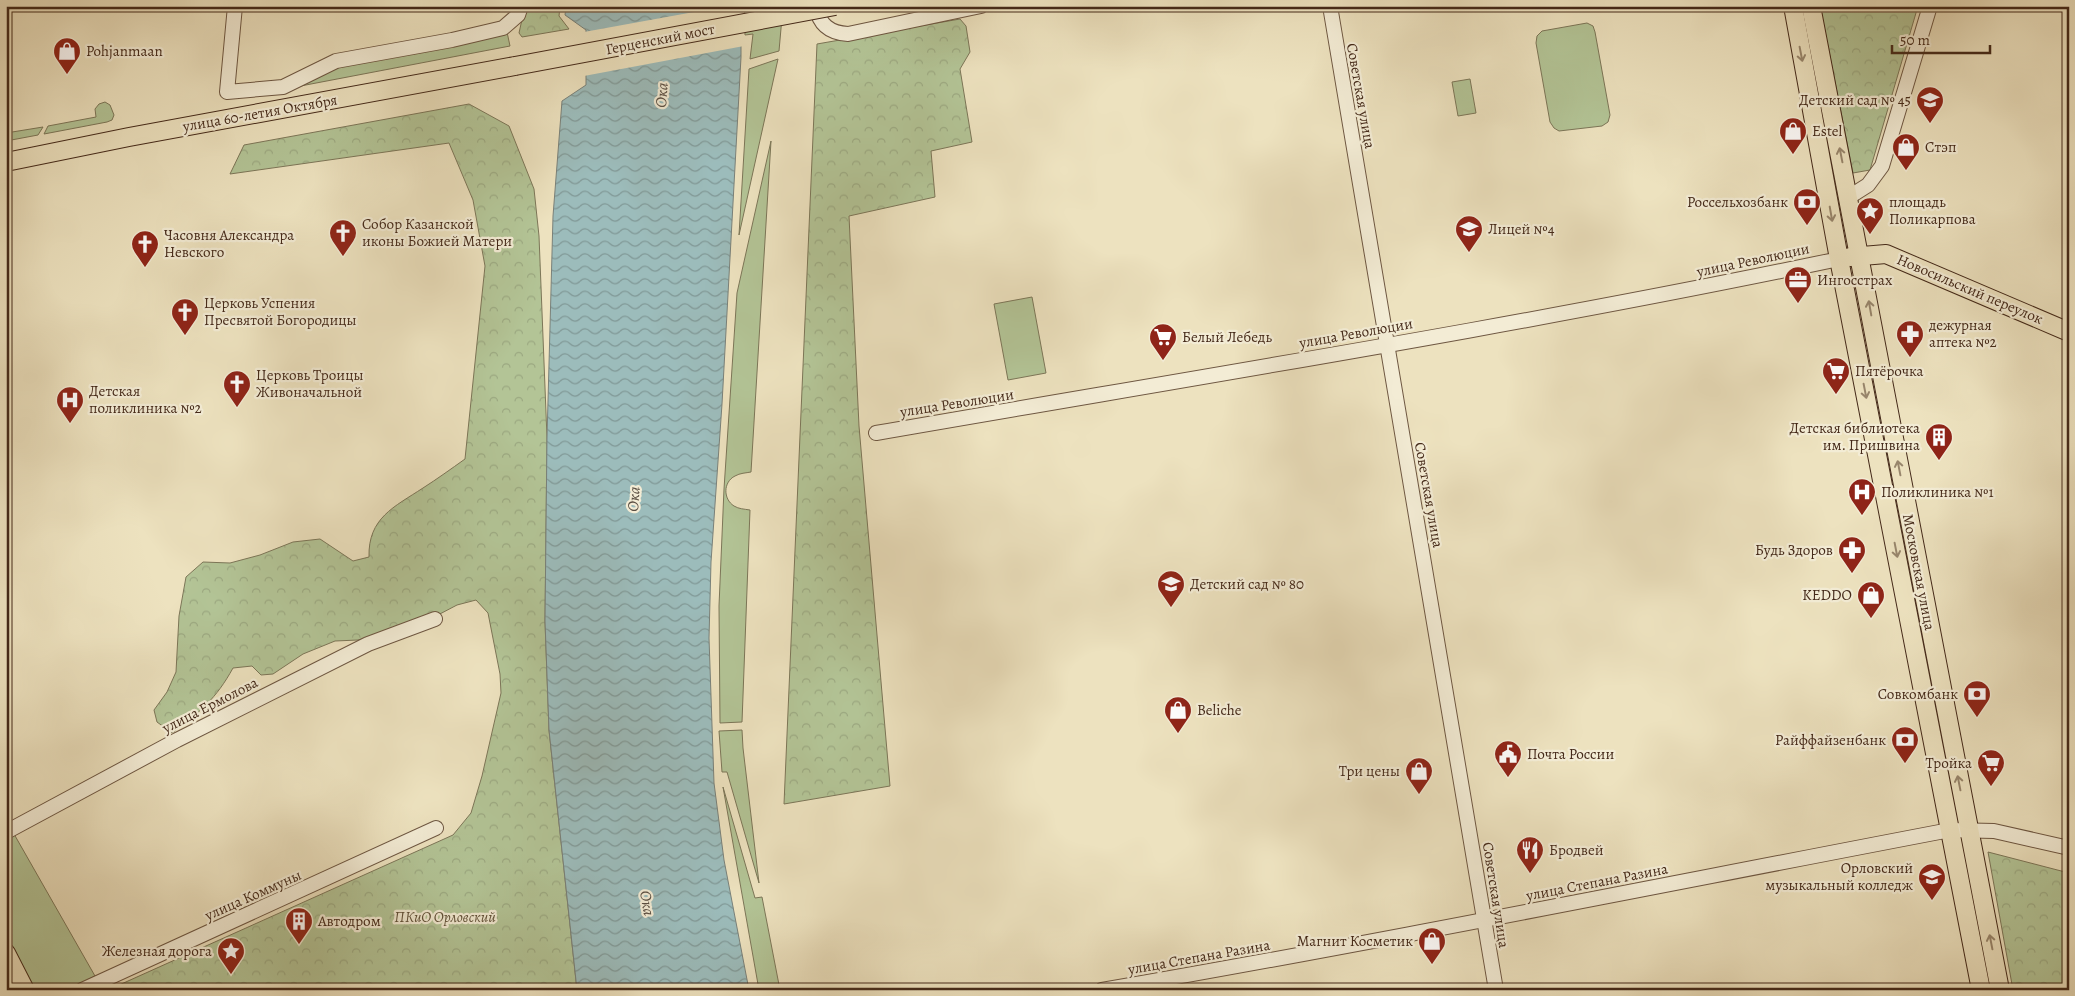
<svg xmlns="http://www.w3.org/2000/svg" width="2075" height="996" viewBox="0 0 2075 996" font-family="Alegreya,serif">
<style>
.grass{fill:#b3c496;stroke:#7c7658}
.forest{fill:url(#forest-crowns);stroke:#7c7658}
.water{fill:url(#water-waves);stroke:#79817a}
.pier{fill:#ede2bf}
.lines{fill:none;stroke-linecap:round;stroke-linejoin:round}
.minor-casing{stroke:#6e5742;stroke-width:16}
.major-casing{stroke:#442919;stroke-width:20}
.minor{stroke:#f3ecd5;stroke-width:14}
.major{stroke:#ede2bf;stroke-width:18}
.major-bridge-casing{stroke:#442919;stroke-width:20;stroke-linecap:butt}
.major-bridge{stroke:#ede2bf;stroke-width:18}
.oneway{stroke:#98866c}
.labels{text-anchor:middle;stroke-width:4.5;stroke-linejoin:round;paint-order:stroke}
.street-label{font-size:15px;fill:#442919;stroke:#f3ecd5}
.poi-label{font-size:15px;fill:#442919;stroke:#f3ecd5;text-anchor:start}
.park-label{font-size:15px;font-style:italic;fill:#605038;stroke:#f3ecd5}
.water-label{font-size:16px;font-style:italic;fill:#5a4e42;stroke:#f3ecd5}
</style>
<defs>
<pattern id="forest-crowns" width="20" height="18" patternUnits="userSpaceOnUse" patternTransform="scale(1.25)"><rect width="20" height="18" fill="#b3c496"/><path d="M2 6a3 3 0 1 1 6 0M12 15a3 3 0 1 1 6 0" fill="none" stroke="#9ba881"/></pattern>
<pattern id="water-waves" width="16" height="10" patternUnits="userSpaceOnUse" patternTransform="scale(1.25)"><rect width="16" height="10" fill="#9cbcbb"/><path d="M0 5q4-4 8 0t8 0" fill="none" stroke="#819997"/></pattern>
</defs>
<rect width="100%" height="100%" fill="#ede2bf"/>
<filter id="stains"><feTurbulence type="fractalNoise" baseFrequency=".004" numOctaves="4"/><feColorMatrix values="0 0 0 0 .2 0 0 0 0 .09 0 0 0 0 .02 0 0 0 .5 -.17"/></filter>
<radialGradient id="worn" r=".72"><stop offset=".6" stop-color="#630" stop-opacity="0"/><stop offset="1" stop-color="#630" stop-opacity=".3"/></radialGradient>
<g class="grass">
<path d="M744 6H783L779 51 750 59 753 34 745 35Z"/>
<path d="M1587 23 1593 26 1595 32 1610 115 1608 122 1602 126 1559 131 1554 128 1550 122 1536 43 1537 36 1542 31Z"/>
<path d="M507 32 510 46 290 88 334 67Z"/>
<path d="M778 59 739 235 749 69Z"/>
<path d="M1470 79 1476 113 1458 116 1452 82Z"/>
<path d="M105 102 110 105 114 115 112 120 107 122 44 134 48 126 96 117 95 109 99 104Z"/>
<path d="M43 127 38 135 6 141V133Z"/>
<path d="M771 141 751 472C746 473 740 473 735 476 723 482 723 499 734 506 739 509 744 509 750 510L742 722 720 723 719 606 724 489 737 293Z"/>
<path d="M1032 297 1046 373 1008 380 994 304Z"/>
<path d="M742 730 743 748 759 883 727 772H722L719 731Z"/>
<path d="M723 787 755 898 762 897 780 990H759Z"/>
<path d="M14 834 95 976 68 990H35L6 934V838Z"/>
</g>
<g class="forest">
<path d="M525 6H560L559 16 569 29 522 37 519 33Z"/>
<path d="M1820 6H1918L1870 170 1853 173Z"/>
<path d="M960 19 966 26 970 52 960 69 972 142 931 151 935 197 849 216 859 426 890 786 784 804 817 44Z"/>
<path d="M469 104 509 126 534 189 539 236 547 438 545 621 549 730 577 990H108L453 835 471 813 482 776 501 693 500 674 488 613 476 600 457 605 415 627 358 640 335 641 303 654 273 674 261 675 252 666 233 668C216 699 200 712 172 733L157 722 154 710 167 692 176 672 179 616 186 577 203 562 230 563 260 555 293 542 320 539 353 561 369 557C368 518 394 507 423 488 437 479 451 469 465 459L485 266 473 200 449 143 230 174 244 145Z"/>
<path d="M1988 852 2069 873V990H2013Z"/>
</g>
<path class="water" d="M566 6H741V57L722 404 711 562 709 638 714 783 724 860 749 990H577L549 730 545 621 547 438 553 216 562 101 586 85V30L565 15Z"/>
<path class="pier" d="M727 6H744V46L584 76V32Z"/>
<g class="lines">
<g class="minor-casing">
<g id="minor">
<path d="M235 6 227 92 283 87 336 61 452 40 503 28 518 15 521 6"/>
<path d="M816 6C819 25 830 33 848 34L981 6"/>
<path d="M1330 6 1496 990"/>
<path d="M1849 197 1868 185 1882 166 1930 6"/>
<path d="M876 433C1198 377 1520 326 1839 259"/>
<path d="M6 832 177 740 368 644 435 619"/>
<path d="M82 990 436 828"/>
<path d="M1102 990C1385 941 1667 884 1950 830L1994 831 2069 848"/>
</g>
</g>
<g class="major-casing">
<g id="major">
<path d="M1793 6 1839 259 1981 990"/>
<path d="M1811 6 2000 990"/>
<path d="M6 162 129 137 515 66"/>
<path d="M1850 257 1886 254 2069 332"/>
<path d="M6 953 25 990"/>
</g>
</g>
<use href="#minor" class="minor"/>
<use href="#major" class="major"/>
<g class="major-bridge-casing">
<path id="major-bridge" d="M515 66 835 6"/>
</g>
<use href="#major-bridge" class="major-bridge"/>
</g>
<defs><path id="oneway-shaft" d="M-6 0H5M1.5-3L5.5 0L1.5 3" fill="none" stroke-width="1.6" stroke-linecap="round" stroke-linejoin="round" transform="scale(1.25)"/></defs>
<g class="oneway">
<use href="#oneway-shaft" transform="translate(1801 54) rotate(79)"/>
<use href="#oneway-shaft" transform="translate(1841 155) rotate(-101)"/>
<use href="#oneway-shaft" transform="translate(1831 214) rotate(80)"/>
<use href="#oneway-shaft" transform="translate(1870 308) rotate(-100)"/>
<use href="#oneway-shaft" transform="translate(1865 391) rotate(79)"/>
<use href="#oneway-shaft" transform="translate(1899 468) rotate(-101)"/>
<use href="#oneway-shaft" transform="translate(1896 550) rotate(79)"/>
<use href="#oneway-shaft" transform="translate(1959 783) rotate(-101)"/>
<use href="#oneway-shaft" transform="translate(1991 942) rotate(-101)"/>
</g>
<defs>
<g id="shop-pin" transform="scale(1.4375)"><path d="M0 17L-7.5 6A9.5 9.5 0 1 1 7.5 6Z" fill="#8f2418" stroke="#f3ecd5"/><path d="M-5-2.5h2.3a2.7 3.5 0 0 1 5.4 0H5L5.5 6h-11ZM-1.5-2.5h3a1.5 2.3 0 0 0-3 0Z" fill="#fff"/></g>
<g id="school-pin" transform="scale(1.4375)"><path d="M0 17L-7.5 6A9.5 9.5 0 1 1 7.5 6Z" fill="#8f2418" stroke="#f3ecd5"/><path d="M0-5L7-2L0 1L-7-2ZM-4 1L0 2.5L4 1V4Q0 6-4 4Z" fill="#fff"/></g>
<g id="bank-pin" transform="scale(1.4375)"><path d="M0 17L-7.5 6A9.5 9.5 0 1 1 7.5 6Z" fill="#8f2418" stroke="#f3ecd5"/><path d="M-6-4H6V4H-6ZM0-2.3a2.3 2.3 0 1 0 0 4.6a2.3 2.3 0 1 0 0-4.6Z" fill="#fff"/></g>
<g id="sight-pin" transform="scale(1.4375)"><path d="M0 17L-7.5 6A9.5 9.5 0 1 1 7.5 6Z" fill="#8f2418" stroke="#f3ecd5"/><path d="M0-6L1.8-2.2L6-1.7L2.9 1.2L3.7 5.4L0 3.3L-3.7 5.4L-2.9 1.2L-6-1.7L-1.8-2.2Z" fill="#fff"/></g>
<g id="church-pin" transform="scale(1.4375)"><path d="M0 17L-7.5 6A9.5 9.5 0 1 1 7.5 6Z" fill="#8f2418" stroke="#f3ecd5"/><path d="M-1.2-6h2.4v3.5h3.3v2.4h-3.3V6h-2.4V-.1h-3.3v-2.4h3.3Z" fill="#fff"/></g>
<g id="office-pin" transform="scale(1.4375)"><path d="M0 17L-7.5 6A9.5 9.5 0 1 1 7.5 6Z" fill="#8f2418" stroke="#f3ecd5"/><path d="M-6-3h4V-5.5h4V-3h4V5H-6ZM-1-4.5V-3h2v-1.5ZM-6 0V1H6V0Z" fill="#fff"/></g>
<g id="pharmacy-pin" transform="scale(1.4375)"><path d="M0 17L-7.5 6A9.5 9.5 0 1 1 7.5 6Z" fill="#8f2418" stroke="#f3ecd5"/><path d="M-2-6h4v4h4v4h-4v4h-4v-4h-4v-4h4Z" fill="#fff"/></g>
<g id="supermarket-pin" transform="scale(1.4375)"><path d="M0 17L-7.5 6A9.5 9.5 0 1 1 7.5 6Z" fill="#8f2418" stroke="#f3ecd5"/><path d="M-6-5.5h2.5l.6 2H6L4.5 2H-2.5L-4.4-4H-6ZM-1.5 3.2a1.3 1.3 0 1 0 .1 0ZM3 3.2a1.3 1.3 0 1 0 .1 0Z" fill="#fff"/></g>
<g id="hospital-pin" transform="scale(1.4375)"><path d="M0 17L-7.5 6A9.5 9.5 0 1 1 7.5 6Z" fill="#8f2418" stroke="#f3ecd5"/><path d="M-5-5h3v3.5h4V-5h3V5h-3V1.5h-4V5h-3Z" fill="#fff"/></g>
<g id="building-pin" transform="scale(1.4375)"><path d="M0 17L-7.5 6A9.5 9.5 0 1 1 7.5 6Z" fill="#8f2418" stroke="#f3ecd5"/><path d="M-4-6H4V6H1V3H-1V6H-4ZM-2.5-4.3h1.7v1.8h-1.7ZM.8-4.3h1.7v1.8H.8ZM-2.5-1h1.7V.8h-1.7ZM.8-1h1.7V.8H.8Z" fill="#fff"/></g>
<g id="civic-pin" transform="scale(1.4375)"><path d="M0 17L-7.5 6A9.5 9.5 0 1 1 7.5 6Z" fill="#8f2418" stroke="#f3ecd5"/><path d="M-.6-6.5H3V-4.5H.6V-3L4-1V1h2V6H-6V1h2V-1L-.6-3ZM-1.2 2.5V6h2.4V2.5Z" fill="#fff"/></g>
<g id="restaurant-pin" transform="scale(1.4375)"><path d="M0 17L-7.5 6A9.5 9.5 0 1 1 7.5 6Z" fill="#8f2418" stroke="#f3ecd5"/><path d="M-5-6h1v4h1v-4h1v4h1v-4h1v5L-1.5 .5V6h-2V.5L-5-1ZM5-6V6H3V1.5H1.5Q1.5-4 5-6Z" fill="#fff"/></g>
<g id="university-pin" transform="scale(1.4375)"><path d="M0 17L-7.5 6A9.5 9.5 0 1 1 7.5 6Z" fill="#8f2418" stroke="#f3ecd5"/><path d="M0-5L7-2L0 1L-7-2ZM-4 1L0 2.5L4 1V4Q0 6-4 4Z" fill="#fff"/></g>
</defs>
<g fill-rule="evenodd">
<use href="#shop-pin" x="67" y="51"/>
<use href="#school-pin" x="1930" y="100"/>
<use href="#shop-pin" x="1793" y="131"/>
<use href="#shop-pin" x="1906" y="147"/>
<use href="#bank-pin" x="1807" y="202"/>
<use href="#sight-pin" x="1870" y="211"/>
<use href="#school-pin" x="1469" y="229"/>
<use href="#church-pin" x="343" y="233"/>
<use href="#church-pin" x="145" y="244"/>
<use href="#office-pin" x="1798" y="280"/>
<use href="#church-pin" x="185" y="312"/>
<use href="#pharmacy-pin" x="1910" y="334"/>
<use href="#supermarket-pin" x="1163" y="337"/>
<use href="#supermarket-pin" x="1836" y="371"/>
<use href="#church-pin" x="237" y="384"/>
<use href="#hospital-pin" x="70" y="400"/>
<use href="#building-pin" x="1939" y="437"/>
<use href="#hospital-pin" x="1862" y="492"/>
<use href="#pharmacy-pin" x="1852" y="550"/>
<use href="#school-pin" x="1171" y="584"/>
<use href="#shop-pin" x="1871" y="595"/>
<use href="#bank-pin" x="1977" y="694"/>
<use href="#shop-pin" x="1178" y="710"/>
<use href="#bank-pin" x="1905" y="740"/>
<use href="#civic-pin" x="1508" y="754"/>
<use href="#supermarket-pin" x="1991" y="763"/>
<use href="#shop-pin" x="1419" y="771"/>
<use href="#restaurant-pin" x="1530" y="850"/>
<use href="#university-pin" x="1932" y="877"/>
<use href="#building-pin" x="299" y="921"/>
<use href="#shop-pin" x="1432" y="941"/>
<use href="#sight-pin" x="231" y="951"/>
</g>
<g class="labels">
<g class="street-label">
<text transform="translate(660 39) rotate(-11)" y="5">Герценский мост</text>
<text transform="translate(1361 96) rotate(80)" y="5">Советская улица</text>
<text transform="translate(260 113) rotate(-10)" y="5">улица 60-летия Октября</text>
<text transform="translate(1753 260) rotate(-12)" y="5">улица Революции</text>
<text transform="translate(1970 289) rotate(23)" y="5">Новосильский переулок</text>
<text transform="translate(1356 333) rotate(-10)" y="5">улица Революции</text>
<text transform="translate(957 403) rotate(-9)" y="5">улица Революции</text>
<text transform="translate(1429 495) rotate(80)" y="5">Советская улица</text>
<text transform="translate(1919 572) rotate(79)" y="5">Московская улица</text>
<text transform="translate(210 705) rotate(-27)" y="5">улица Ермолова</text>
<text transform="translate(1597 882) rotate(-11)" y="5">улица Степана Разина</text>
<text transform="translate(253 895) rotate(-24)" y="5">улица Коммуны</text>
<text transform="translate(1496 895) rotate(81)" y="5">Советская улица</text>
<text transform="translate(1199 957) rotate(-10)" y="5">улица Степана Разина</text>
</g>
<g class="poi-label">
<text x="86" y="56">Pohjanmaan</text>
<text x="1911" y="105" text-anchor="end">Детский сад № 45</text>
<text x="1812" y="136">Estel</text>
<text x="1925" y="152">Стэп</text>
<text x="1788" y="207" text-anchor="end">Россельхозбанк</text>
<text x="1889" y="207">площадь<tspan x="1889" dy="17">Поликарпова</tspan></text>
<text x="362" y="229">Собор Казанской<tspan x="362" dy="17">иконы Божией Матери</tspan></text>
<text x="1488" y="234">Лицей №4</text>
<text x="164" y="240">Часовня Александра<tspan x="164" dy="17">Невского</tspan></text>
<text x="1817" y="285">Ингосстрах</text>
<text x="204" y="308">Церковь Успения<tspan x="204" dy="17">Пресвятой Богородицы</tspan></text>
<text x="1929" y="330">дежурная<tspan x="1929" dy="17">аптека №2</tspan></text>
<text x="1182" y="342">Белый Лебедь</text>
<text x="1855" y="376">Пятёрочка</text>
<text x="256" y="380">Церковь Троицы<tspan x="256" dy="17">Живоначальной</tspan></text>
<text x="89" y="396">Детская<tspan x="89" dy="17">поликлиника №2</tspan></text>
<text x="1920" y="433" text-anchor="end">Детская библиотека<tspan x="1920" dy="17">им. Пришвина</tspan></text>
<text x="1881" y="497">Поликлиника №1</text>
<text x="1833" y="555" text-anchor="end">Будь Здоров</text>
<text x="1190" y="589">Детский сад № 80</text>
<text x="1852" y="600" text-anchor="end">KEDDO</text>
<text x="1958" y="699" text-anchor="end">Совкомбанк</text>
<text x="1197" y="715">Beliche</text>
<text x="1886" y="745" text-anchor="end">Райффайзенбанк</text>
<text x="1527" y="759">Почта России</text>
<text x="1972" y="768" text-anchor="end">Тройка</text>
<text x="1400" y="776" text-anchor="end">Три цены</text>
<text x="1549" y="855">Бродвей</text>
<text x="1913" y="873" text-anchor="end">Орловский<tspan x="1913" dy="17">музыкальный колледж</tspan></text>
<text x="318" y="926">Автодром</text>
<text x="1413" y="946" text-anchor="end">Магнит Косметик</text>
<text x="212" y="956" text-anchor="end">Железная дорога</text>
</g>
<g class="park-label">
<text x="445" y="922">ПКиО Орловский</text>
</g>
<g class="water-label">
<text transform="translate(661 95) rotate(-86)" y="6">Ока</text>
<text transform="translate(633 499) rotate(-86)" y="6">Ока</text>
<text transform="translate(648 903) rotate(81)" y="6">Ока</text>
</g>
</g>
<rect width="2075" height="996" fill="none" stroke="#ede2bf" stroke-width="25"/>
<rect x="8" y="8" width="2060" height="981" fill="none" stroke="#442919" stroke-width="2.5"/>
<rect x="12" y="12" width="2050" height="971" fill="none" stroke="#442919"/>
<path d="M1892 45v8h98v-8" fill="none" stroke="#442919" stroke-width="2.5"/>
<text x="1900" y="45" font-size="15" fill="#442919" stroke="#f3ecd5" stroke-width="4" paint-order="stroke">50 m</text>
<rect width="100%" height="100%" filter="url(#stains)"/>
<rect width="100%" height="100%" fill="url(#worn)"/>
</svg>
